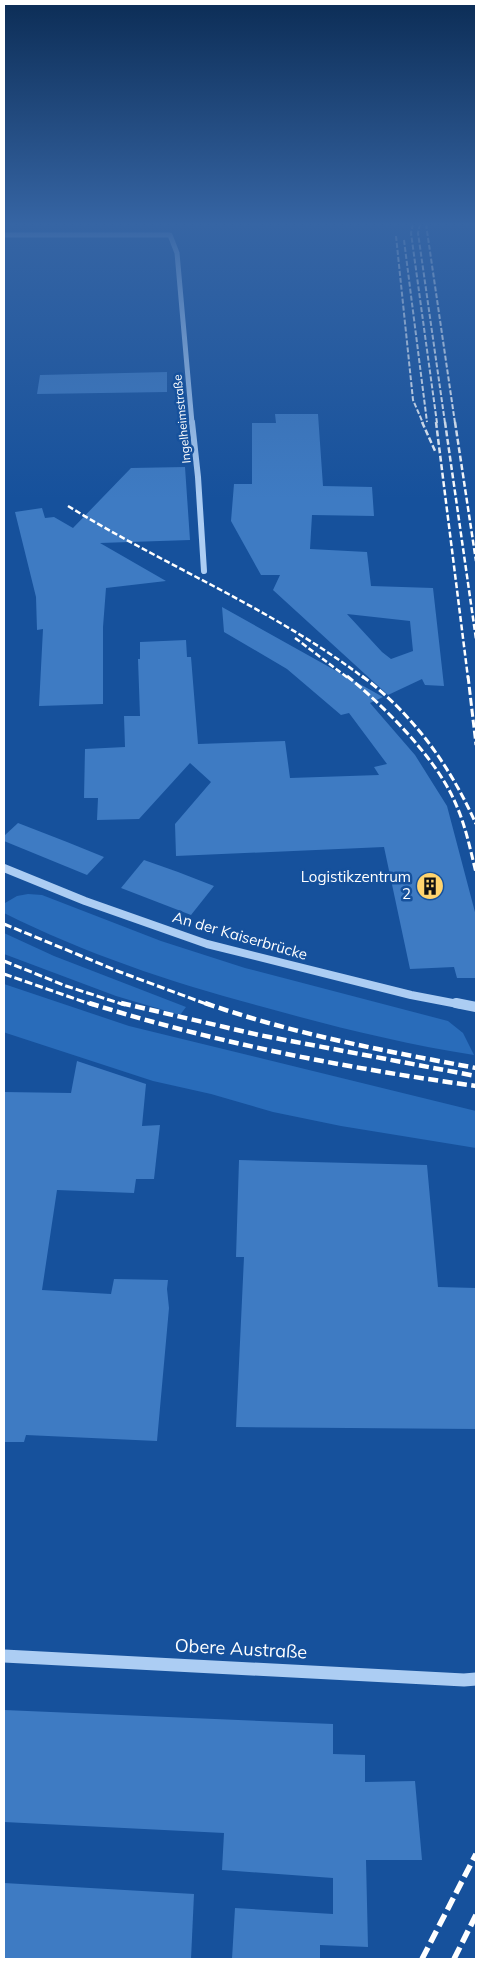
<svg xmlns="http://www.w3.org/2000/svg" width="480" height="1963" viewBox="0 0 480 1963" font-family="Mulish,sans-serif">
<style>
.green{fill:#296cba}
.building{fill:#3e7bc3;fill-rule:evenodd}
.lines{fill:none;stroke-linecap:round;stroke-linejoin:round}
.minor-far4{stroke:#accdf3;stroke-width:5}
.minor-far3{stroke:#accdf3;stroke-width:6}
.minor-far2{stroke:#accdf3;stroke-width:8}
.minor-far1{stroke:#accdf3;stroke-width:10}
.minor{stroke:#accdf3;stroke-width:13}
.rail-far4{stroke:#fff;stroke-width:2;stroke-dasharray:5 2;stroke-linecap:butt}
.rail-far3{stroke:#fff;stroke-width:2.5;stroke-dasharray:6 2.5;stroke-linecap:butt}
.rail-far2{stroke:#fff;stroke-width:3;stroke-dasharray:8 3;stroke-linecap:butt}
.rail-far1{stroke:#fff;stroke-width:4.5;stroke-dasharray:10 4.5;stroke-linecap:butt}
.rail{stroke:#fff;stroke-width:5.5;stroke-dasharray:13 5.5;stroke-linecap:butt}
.labels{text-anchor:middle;stroke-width:5;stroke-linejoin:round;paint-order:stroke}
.far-street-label{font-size:12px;fill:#fff;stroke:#16519c}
.poi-label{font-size:15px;fill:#fff;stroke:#16519c;text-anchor:end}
.street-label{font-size:15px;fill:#fff;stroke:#16519c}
.near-street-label{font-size:18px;fill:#fff;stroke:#16519c}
</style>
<rect width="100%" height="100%" fill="#16519c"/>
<g class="green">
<path d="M28 894 42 895 161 941 245 968 448 1021 463 1033 474 1055C404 1044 335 1027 267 1008 176 984 88 955 4 913L5 903 17 896Z"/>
<path d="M4 933 54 956 186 1007 180 1015 116 996 4 954Z"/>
<path d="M4 984 129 1026 476 1111V1148L341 1126 273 1112 211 1094 153 1081 6 1033 4 1032Z"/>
</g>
<g class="building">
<path d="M167 372V392L37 394 40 375Z"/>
<path d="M275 414H318L323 486 372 487 374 516 312 515 310 549 367 552 371 586 433 588 444 686 425 685 422 679 388 695 273 590 280 575H261L231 521 234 484H252V423H276ZM347 614 410 621 413 651 391 659 382 652Z"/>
<path d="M185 467 190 540 100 543 166 581 106 588 103 627V704L39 706 43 629 37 630 36 597 15 512 42 508 45 518 54 517 73 528 131 468Z"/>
<path d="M222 607 383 697 370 703 415 755 447 806 476 916V978H457L454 967 410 969 384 847 176 856 175 824 211 782 190 763 139 819 97 820 98 798H84L85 749 125 747 124 716H140L138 659H140V642L186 640 187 657H191L198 744 285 741 290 778 379 775 374 767 387 764 349 713 341 715 287 669 224 632Z"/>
<path d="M18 823 67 842 104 857 87 875 4 841V836Z"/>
<path d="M144 860 178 872 214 886 191 915 121 888Z"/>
<path d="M77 1061 146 1084 142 1126 160 1125 154 1179H136L134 1193 57 1190 42 1290 111 1294 114 1279 168 1280 167 1289 169 1308 157 1441 26 1435 24 1442H4V1092L71 1093Z"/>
<path d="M239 1160 427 1165 438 1287 476 1288V1429L236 1427 244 1257H236Z"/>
<path d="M4 1710 333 1724V1754L365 1755V1782L415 1781 422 1860H366L368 1947 320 1945V1959H232L235 1908 333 1914V1878L222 1870 224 1833 4 1822Z"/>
<path d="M4 1883 194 1894 191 1959H4Z"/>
</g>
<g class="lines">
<path class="minor-far4" d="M4 235H170L177 253 192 423"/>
<path class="minor-far3" d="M192 422 198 477 204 571"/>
<path class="minor-far2" d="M4 868 85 901 207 944 411 995 463 1005"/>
<path class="minor-far1" d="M456 1003 476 1007"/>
<path class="minor" d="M4 1656 464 1680 476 1679"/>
<g class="rail-far4">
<path d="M413 224 411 233 437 423"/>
<path d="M420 224 418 233 445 423"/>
<path d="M426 224 455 423"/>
<path d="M396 236 413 400 423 423"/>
<path d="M404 240 427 422"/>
</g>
<g class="rail-far3">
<path d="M422 422 436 453"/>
<path d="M436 422 468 678"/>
<path d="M445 422 476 639"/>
<path d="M455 422 476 561"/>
<path d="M68 506C165 566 273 609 364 678"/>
<path d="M295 638 348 678"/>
</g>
<g class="rail-far2">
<path d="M347 676C383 705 435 757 454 800 465 823 470 848 476 873"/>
<path d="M362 676C414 715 450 766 476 824"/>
<path d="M468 676 476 745"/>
<path d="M4 924 120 972 209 1005"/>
<path d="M4 961 66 986 125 1005"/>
<path d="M4 974 93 1005"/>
</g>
<g class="rail-far1">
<path d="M89 1003C216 1043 345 1068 476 1086"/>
<path d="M121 1003 259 1035 476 1076"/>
<path d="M205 1003C293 1034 385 1051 476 1068"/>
</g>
<g class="rail">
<path d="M422 1959 476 1854"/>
<path d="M454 1959 476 1915"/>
</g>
</g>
<linearGradient id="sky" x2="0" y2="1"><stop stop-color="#0c2d56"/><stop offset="0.45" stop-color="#3665a4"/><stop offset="1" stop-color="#3665a4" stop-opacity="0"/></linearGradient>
<rect width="480" height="499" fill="url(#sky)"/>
<defs>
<g id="building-disc" transform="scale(1.4375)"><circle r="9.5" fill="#ffd46e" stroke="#16519c"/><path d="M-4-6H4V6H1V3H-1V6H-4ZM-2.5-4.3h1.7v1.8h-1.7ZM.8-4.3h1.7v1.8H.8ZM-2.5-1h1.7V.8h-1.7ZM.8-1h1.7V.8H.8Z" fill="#111"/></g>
</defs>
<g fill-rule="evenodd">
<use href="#building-disc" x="430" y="886"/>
</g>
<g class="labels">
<g class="far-street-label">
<text transform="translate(182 419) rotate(-96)" y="4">Ingelheimstraße</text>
</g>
<g class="poi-label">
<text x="411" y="882">Logistikzentrum<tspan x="411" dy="17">2</tspan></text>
</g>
<g class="street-label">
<text transform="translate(240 936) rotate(16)" y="5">An der Kaiserbrücke</text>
</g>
<g class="near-street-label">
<text transform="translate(241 1649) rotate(3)" y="6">Obere Austraße</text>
</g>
</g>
<rect width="480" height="1963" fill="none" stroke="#ffffff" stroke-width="10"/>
</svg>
